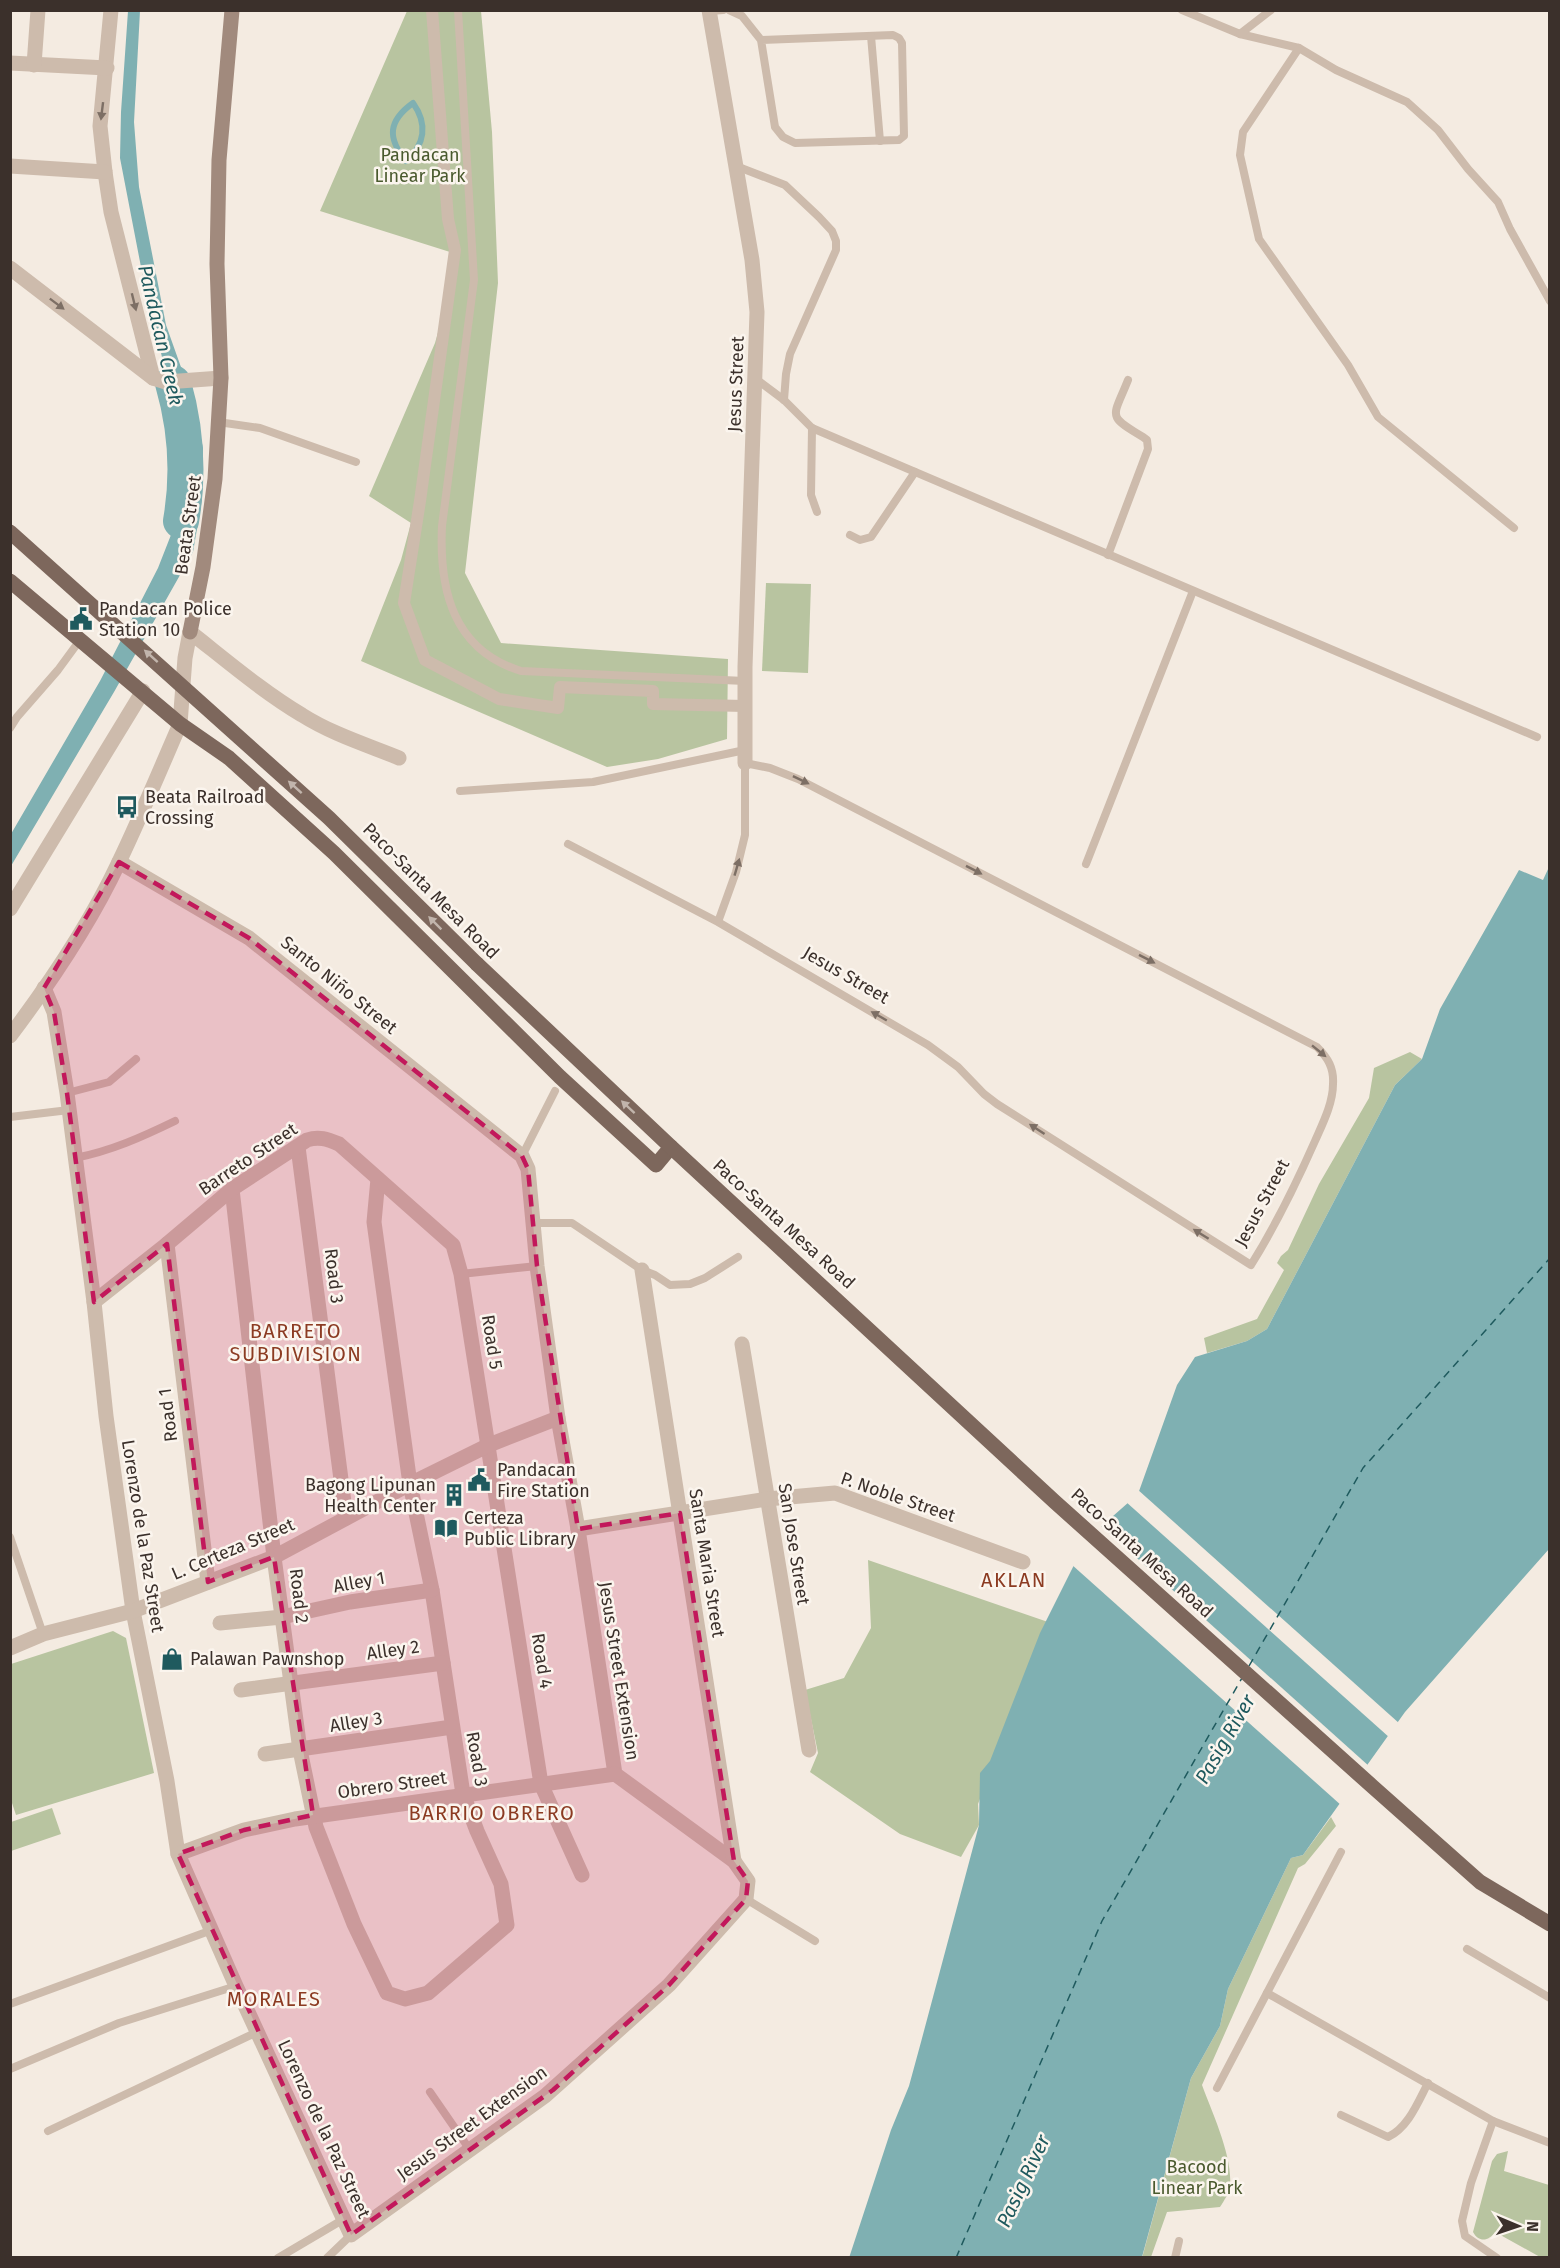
<svg xmlns="http://www.w3.org/2000/svg" width="1560" height="2268" viewBox="0 0 1560 2268" font-family="'Fira Sans',sans-serif">
<style>
.green{fill:#b8c4a0}
.water{fill:#7fb0b2}
.pier{fill:#f4ebe1}
.lines{fill:none;stroke-linecap:round;stroke-linejoin:round}
.stream{stroke:#7fb0b2;stroke-width:6}
.river{stroke:#7fb0b2;stroke-width:36}
.ferry{stroke:#1f5a5e;stroke-width:1.5;stroke-dasharray:8 6;stroke-linecap:butt}
.service{stroke:#cdbbac;stroke-width:8}
.pedestrian{stroke:#cdbbac;stroke-width:12}
.minor{stroke:#cdbbac;stroke-width:15}
.tertiary{stroke:#cdbbac;stroke-width:15}
.secondary{stroke:#a18a7d;stroke-width:15}
.primary{stroke:#7d675c;stroke-width:15}
.primary-bridge{stroke:#7d675c;stroke-width:15}
.oneway{fill:#7d6f65}
.oneway2{fill:#c2b5ac}
.marked{fill:#c2185b;fill-opacity:0.2;stroke:#c2185b;stroke-width:4.5;stroke-dasharray:12 8;stroke-linejoin:round}
.labels{text-anchor:middle;stroke-width:5;stroke-linejoin:round;paint-order:stroke}
.park-label{font-size:18px;fill:#4a5a2e;stroke:#fbf5ee}
.street-label{font-size:18px;fill:#3b302b;stroke:#fbf5ee}
.poi-label{font-size:18px;fill:#3b302b;stroke:#fbf5ee;text-anchor:start}
.water-label{font-size:20px;font-style:italic;fill:#1f5a5e;stroke:#fbf5ee}
.neighbourhood-label{font-size:20px;letter-spacing:1.5px;fill:#8c3b22;stroke:#fbf5ee}
</style>
<rect width="100%" height="100%" fill="#f4ebe1"/>
<g class="green">
<path d="M407 11H481L492 132 498 283 465 573 501 643 728 659 727 739 658 759 607 767 361 661 401 560 411 523 369 496 435 343 453 280 450 252 320 211Z"/>
<path d="M766 583 811 584 808 673 762 671Z"/>
<path d="M1410 1052 1422 1059 1395 1085 1267 1329 1247 1341 1207 1353 1204 1338 1257 1319 1284 1270 1277 1263 1281 1256 1288 1250 1319 1184 1369 1098 1374 1068Z"/>
<path d="M868 1560 1048 1622 978 1804 979 1825 961 1857 900 1834 810 1772 818 1753 805 1690 844 1678 871 1628Z"/>
<path d="M113 1631 126 1638 154 1773 16 1815 10 1797 11 1664Z"/>
<path d="M52 1808 61 1834 11 1851V1822Z"/>
<path d="M1331 1817 1336 1826 1305 1864 1298 1868 1202 2085C1212 2112 1233 2157 1230 2186 1229 2193 1224 2201 1220 2207L1167 2212 1151 2257 1142 2258 1191 2078 1220 2026 1228 1989 1291 1858 1303 1855Z"/>
<path d="M1508 2151 1504 2171 1549 2185V2257H1540L1495 2232C1489 2241 1479 2243 1473 2232L1492 2161 1497 2154Z"/>
</g>
<g class="water">
<path d="M128 11H140L134 122 139 187 166 325 193 401 203 448 202 500 193 552 114 692 11 866V834L100 681 158 568 178 517 190 456 165 370 141 267 120 158 121 112Z"/>
<path d="M1549 867V1549L1405 1712 1303 1855 1291 1858 1228 1989 1220 2026 1191 2078 1142 2257 849 2258 891 2130 909 2086 921 2042 979 1825 980 1773 990 1761 1040 1633 1087 1539 1138 1494 1177 1385 1195 1357 1247 1341 1267 1329 1395 1085 1422 1059 1440 1009 1519 870 1543 880Z"/>
</g>
<g class="pier">
<path d="M1137 1489 1400 1724 1390 1738 1125 1501Z"/>
<path d="M1099 1524 1370 1767 1342 1806 1071 1564 1085 1536Z"/>
</g>
<g class="lines">
<path class="stream" d="M413 103C428 124 425 145 406 161 387 138 388 121 413 103Z"/>
<path class="river" d="M173 383C186 428 189 475 181 521"/>
<g class="ferry">
<path d="M1249 1666 1363 1468 1550 1258"/>
<path d="M956 2258 1102 1921 1242 1678"/>
</g>
<g class="service">
<path d="M458 10 474 280 442 526C439 590 453 650 521 671L745 681"/>
<path d="M729 10 742 16 761 40 893 35 899 38 902 43 904 136 899 140 795 143 783 137 775 127 761 40"/>
<path d="M1182 10 1240 34 1299 48 1336 70 1407 102 1438 130 1468 169 1498 202 1510 229 1550 301"/>
<path d="M710 11 723 10"/>
<path d="M1240 34 1271 10"/>
<path d="M871 36 880 141"/>
<path d="M1299 48 1243 132 1240 155 1259 239 1348 365 1378 417 1514 528"/>
<path d="M736 166 785 185 819 217 832 231 836 241V250L790 354 786 374 784 400"/>
<path d="M756 379 784 400 812 428 1537 737"/>
<path d="M218 422 260 428 356 462"/>
<path d="M812 428 811 495 817 512"/>
<path d="M850 535 860 540 871 537 915 472"/>
<path d="M1108 555 1148 449 1147 440 1143 437C1106 415 1113 418 1128 380"/>
<path d="M10 728 17 717 58 670 80 640"/>
<path d="M460 791 593 782 745 750"/>
<path d="M568 844 718 922 928 1045 958 1067 984 1094 997 1104 1251 1265C1276 1225 1296 1184 1315 1141 1323 1123 1333 1103 1333 1084 1334 1068 1328 1058 1317 1047L798 779 770 768 745 763V835L736 872 718 922"/>
<path d="M1086 864 1193 591"/>
<path d="M67 1093 109 1082 136 1059"/>
<path d="M10 1117 69 1110"/>
<path d="M522 1156 555 1091"/>
<path d="M75 1158C111 1151 142 1137 175 1121"/>
<path d="M534 1223H572L642 1270 655 1275 670 1285 690 1284 705 1278 738 1257"/>
<path d="M461 1274 537 1266"/>
<path d="M10 1537 43 1634"/>
<path d="M746 1899 815 1941"/>
<path d="M1467 1949 1550 1998"/>
<path d="M1267 1993 1493 2121 1550 2143"/>
<path d="M10 2004 212 1930"/>
<path d="M10 2069 119 2023 236 1986"/>
<path d="M1217 2088 1341 1852"/>
<path d="M430 2092 470 2150"/>
<path d="M1341 2115 1388 2137C1408 2128 1418 2102 1428 2083"/>
<path d="M1493 2121 1471 2183 1462 2221 1465 2236 1497 2258"/>
<path d="M48 2131 257 2032"/>
<path d="M278 2258 344 2219"/>
<path d="M327 2258 351 2235"/>
<path d="M1175 2258 1179 2241"/>
</g>
<path class="pedestrian" d="M432 10 448 219 455 250 420 501 404 603 425 660 499 699 558 708 560 687 653 691V704L745 706"/>
<g class="minor">
<path d="M111 10 100 126 105 172 111 212 153 378"/>
<path d="M709 10 752 260 757 312 745 667V763"/>
<path d="M10 63 107 68"/>
<path d="M34 65 38 10"/>
<path d="M10 166 105 172"/>
<path d="M10 268 153 378 166 382 221 378"/>
<path d="M190 632C227 661 262 691 302 715 332 734 367 745 399 758"/>
<path d="M10 909 143 691"/>
<path d="M44 988 54 1012 67 1093 94 1302 106 1416 133 1611 167 1781 178 1854 236 1986 351 2235 545 2096 669 1985 746 1899 748 1881 734 1861 615 1774 578 1529 558 1418 537 1266 528 1169 522 1156 249 938 119 862"/>
<path d="M10 1036C50 983 91 922 119 862 141 816 160 770 180 724"/>
<path d="M298 1147 346 1518"/>
<path d="M232 1189 274 1557 300 1750 316 1827 354 1924 387 1993 405 1999 428 1993 507 1925 501 1884 477 1831 463 1794 432 1590 410 1484 374 1222 378 1179"/>
<path d="M167 1244 208 1582"/>
<path d="M642 1270 734 1861"/>
<path d="M94 1302 167 1244 232 1189 307 1140C319 1136 327 1139 339 1144L453 1245 461 1274 541 1784 582 1875"/>
<path d="M742 1344 809 1750"/>
<path d="M578 1529 767 1499 835 1493 1023 1562"/>
<path d="M220 1623 282 1617 350 1602 432 1590"/>
<path d="M10 1648 43 1634 133 1611 274 1557 410 1484 489 1445 558 1418"/>
<path d="M241 1690 443 1663"/>
<path d="M265 1754 452 1727"/>
<path d="M178 1854 244 1830 295 1819 615 1774"/>
</g>
<path class="tertiary" d="M180 724 185 658 190 632"/>
<path class="secondary" d="M190 632 203 567 215 479 221 378 217 264 219 160 232 10"/>
<g class="primary">
<path d="M10 581 180 724 229 758 334 853 560 1077 656 1165 671 1147"/>
<path d="M477 964 671 1147 1055 1502 1373 1787 1480 1882 1550 1924"/>
</g>
<path class="primary-bridge" d="M10 532 329 818 477 964"/>
</g>
<defs><path id="oneway-solid" d="M-6-.8H1V-3.2L6.5 0L1 3.2V.8H-6Z" transform="scale(1.5)"/></defs>
<g class="oneway">
<use href="#oneway-solid" transform="translate(102 111) rotate(97)"/>
<use href="#oneway-solid" transform="translate(134 302) rotate(76)"/>
<use href="#oneway-solid" transform="translate(57 304) rotate(37)"/>
<use href="#oneway-solid" transform="translate(801 780) rotate(26)"/>
<use href="#oneway-solid" transform="translate(737 867) rotate(-74)"/>
<use href="#oneway-solid" transform="translate(974 870) rotate(27)"/>
<use href="#oneway-solid" transform="translate(1147 959) rotate(27)"/>
<use href="#oneway-solid" transform="translate(879 1016) rotate(-150)"/>
<use href="#oneway-solid" transform="translate(1319 1051) rotate(39)"/>
<use href="#oneway-solid" transform="translate(1037 1129) rotate(-147)"/>
<use href="#oneway-solid" transform="translate(1201 1234) rotate(-148)"/>
</g>
<g class="oneway2">
<use href="#oneway-solid" transform="translate(151 656) rotate(-138)"/>
<use href="#oneway-solid" transform="translate(295 787) rotate(-138)"/>
<use href="#oneway-solid" transform="translate(435 923) rotate(-135)"/>
<use href="#oneway-solid" transform="translate(628 1107) rotate(-137)"/>
</g>
<path class="marked" d="M119 862 249 938 522 1156 528 1169 537 1266 578 1529 680 1513 734 1861 748 1881 746 1899 669 1985 553 2090 351 2235 178 1854 244 1830 313 1815 274 1557 208 1582 167 1244 94 1302 67 1093 54 1012 44 988Z"/>
<defs>
<g id="civic-bare" transform="scale(1.8)"><path d="M-.6-6.5H3V-4.5H.6V-3L4-1V1h2V6H-6V1h2V-1L-.6-3ZM-1.2 2.5V6h2.4V2.5Z" fill="#1f5a5e" stroke="#fbf5ee" stroke-width="2.5" paint-order="stroke"/></g>
<g id="bus-bare" transform="scale(1.8)"><path d="M-5-6H5V4H4V6H2V4H-2V6H-4V4H-5ZM-3.5-4V0h7V-4ZM-3.5 1.2v1.5H-2V1.2ZM2 1.2v1.5H3.5V1.2Z" fill="#1f5a5e" stroke="#fbf5ee" stroke-width="2.5" paint-order="stroke"/></g>
<g id="building-bare" transform="scale(1.8)"><path d="M-4-6H4V6H1V3H-1V6H-4ZM-2.5-4.3h1.7v1.8h-1.7ZM.8-4.3h1.7v1.8H.8ZM-2.5-1h1.7V.8h-1.7ZM.8-1h1.7V.8H.8Z" fill="#1f5a5e" stroke="#fbf5ee" stroke-width="2.5" paint-order="stroke"/></g>
<g id="library-bare" transform="scale(1.8)"><path d="M-6-4Q-3-5.5-.7-3.5V5Q-3 3-6 4ZM6-4Q3-5.5 .7-3.5V5Q3 3 6 4Z" fill="#1f5a5e" stroke="#fbf5ee" stroke-width="2.5" paint-order="stroke"/></g>
<g id="shop-bare" transform="scale(1.8)"><path d="M-5-2.5h2.3a2.7 3.5 0 0 1 5.4 0H5L5.5 6h-11ZM-1.5-2.5h3a1.5 2.3 0 0 0-3 0Z" fill="#1f5a5e" stroke="#fbf5ee" stroke-width="2.5" paint-order="stroke"/></g>
</defs>
<g fill-rule="evenodd">
<use href="#civic-bare" x="81" y="619"/>
<use href="#bus-bare" x="127" y="807"/>
<use href="#civic-bare" x="479" y="1480"/>
<use href="#building-bare" x="454" y="1495"/>
<use href="#library-bare" x="446" y="1528"/>
<use href="#shop-bare" x="172" y="1659"/>
</g>
<g class="labels">
<g class="park-label">
<text x="420" y="161">Pandacan<tspan x="420" dy="21">Linear Park</tspan></text>
<text x="1197" y="2173">Bacood<tspan x="1197" dy="21">Linear Park</tspan></text>
</g>
<g class="street-label">
<text transform="translate(736 384) rotate(-88)" y="6">Jesus Street</text>
<text transform="translate(188 525) rotate(-82)" y="6">Beata Street</text>
<text transform="translate(431 891) rotate(45)" y="6">Paco-Santa Mesa Road</text>
<text transform="translate(846 975) rotate(30)" y="6">Jesus Street</text>
<text transform="translate(339 985) rotate(39)" y="6">Santo Niño Street</text>
<text transform="translate(248 1159) rotate(-34)" y="6">Barreto Street</text>
<text transform="translate(1262 1203) rotate(-62)" y="6">Jesus Street</text>
<text transform="translate(784 1224) rotate(42)" y="6">Paco-Santa Mesa Road</text>
<text transform="translate(334 1276) rotate(83)" y="6">Road 3</text>
<text transform="translate(492 1342) rotate(81)" y="6">Road 5</text>
<text transform="translate(168 1415) rotate(-97)" y="6">Road 1</text>
<text transform="translate(898 1497) rotate(19)" y="6">P. Noble Street</text>
<text transform="translate(143 1536) rotate(81)" y="6">Lorenzo de la Paz Street</text>
<text transform="translate(794 1544) rotate(81)" y="6">San Jose Street</text>
<text transform="translate(233 1549) rotate(-23)" y="6">L. Certeza Street</text>
<text transform="translate(1142 1553) rotate(42)" y="6">Paco-Santa Mesa Road</text>
<text transform="translate(707 1563) rotate(81)" y="6">Santa Maria Street</text>
<text transform="translate(359 1582) rotate(-10)" y="6">Alley 1</text>
<text transform="translate(299 1596) rotate(83)" y="6">Road 2</text>
<text transform="translate(393 1650) rotate(-8)" y="6">Alley 2</text>
<text transform="translate(542 1661) rotate(81)" y="6">Road 4</text>
<text transform="translate(619 1671) rotate(81)" y="6">Jesus Street Extension</text>
<text transform="translate(356 1722) rotate(-9)" y="6">Alley 3</text>
<text transform="translate(477 1759) rotate(80)" y="6">Road 3</text>
<text transform="translate(392 1785) rotate(-8)" y="6">Obrero Street</text>
<text transform="translate(472 2123) rotate(-36)" y="6">Jesus Street Extension</text>
<text transform="translate(324 2129) rotate(65)" y="6">Lorenzo de la Paz Street</text>
</g>
<g class="poi-label">
<text x="99" y="615">Pandacan Police<tspan x="99" dy="21">Station 10</tspan></text>
<text x="145" y="803">Beata Railroad<tspan x="145" dy="21">Crossing</tspan></text>
<text x="497" y="1476">Pandacan<tspan x="497" dy="21">Fire Station</tspan></text>
<text x="436" y="1491" text-anchor="end">Bagong Lipunan<tspan x="436" dy="21">Health Center</tspan></text>
<text x="464" y="1524">Certeza<tspan x="464" dy="21">Public Library</tspan></text>
<text x="190" y="1665">Palawan Pawnshop</text>
</g>
<g class="water-label">
<text transform="translate(161 335) rotate(77)" y="7">Pandacan Creek</text>
<text transform="translate(1225 1739) rotate(-60)" y="7">Pasig River</text>
<text transform="translate(1023 2181) rotate(-65)" y="7">Pasig River</text>
</g>
<g class="neighbourhood-label">
<text x="296" y="1338">BARRETO<tspan x="296" dy="23">SUBDIVISION</tspan></text>
<text x="1014" y="1587">AKLAN</text>
<text x="492" y="1820">BARRIO OBRERO</text>
<text x="274" y="2006">MORALES</text>
</g>
</g>
<rect width="1560" height="2268" fill="none" stroke="#3b302b" stroke-width="24"/>
<g transform="translate(1518 2226) rotate(92)" stroke="#fbf5ee" stroke-width="4.5" paint-order="stroke">
<path d="M0-4.5L10 22L0 15L-10 22Z" fill="#3b302b"/>
<text y="-9" font-size="16" font-weight="bold" text-anchor="middle" fill="#3b302b">N</text>
</g>
</svg>
